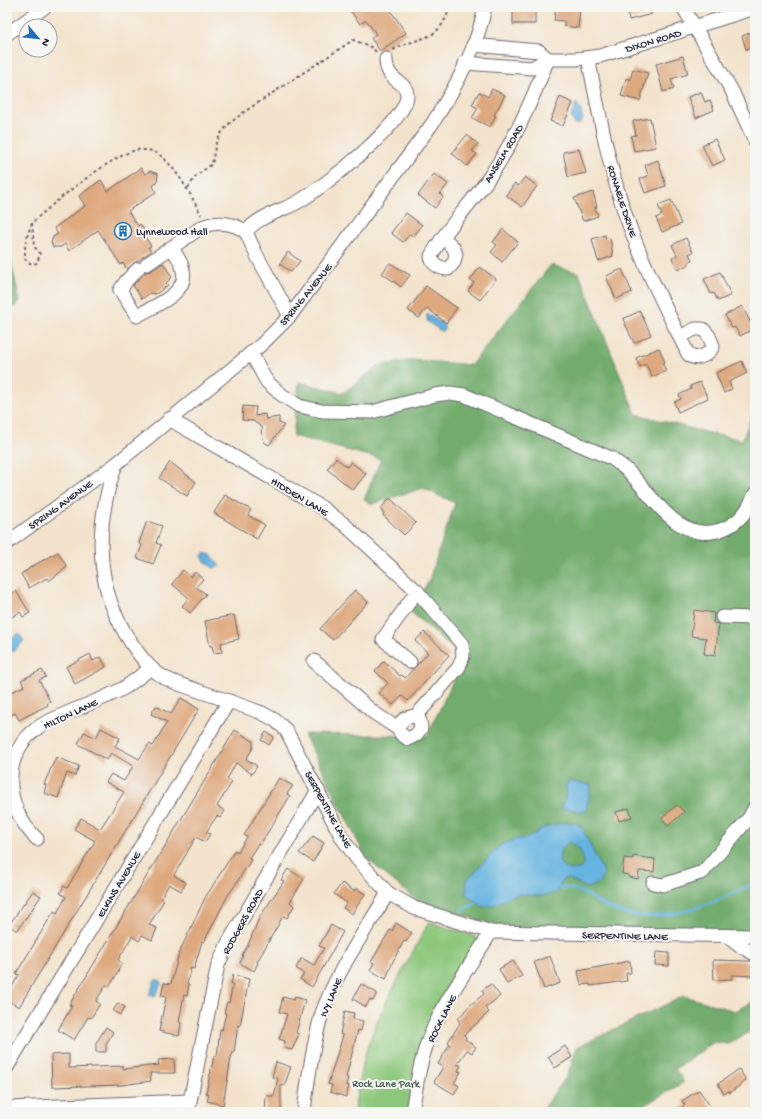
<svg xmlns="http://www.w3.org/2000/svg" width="762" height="1119" viewBox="0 0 762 1119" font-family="'Gochi Hand',sans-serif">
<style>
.green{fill:#8cc77c;stroke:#57745c}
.forest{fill:#71ac6c;stroke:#4a6754}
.water{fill:#66b4e0;stroke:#446b8e;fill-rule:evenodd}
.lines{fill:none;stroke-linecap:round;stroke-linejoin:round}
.stream{stroke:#66b4e0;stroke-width:3}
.building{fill:#dea97f}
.minor-casing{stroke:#6b666e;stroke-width:15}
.path{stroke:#6b666e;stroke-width:2;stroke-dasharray:3 3;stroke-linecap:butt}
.minor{stroke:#fff;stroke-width:13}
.labels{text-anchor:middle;stroke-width:4;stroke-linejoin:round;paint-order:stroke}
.street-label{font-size:11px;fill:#22223b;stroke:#f6f6f2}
.poi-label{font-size:11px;fill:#22223b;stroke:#f6f6f2;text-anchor:start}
.park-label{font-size:11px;fill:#475c52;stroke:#f6f6f2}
</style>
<rect width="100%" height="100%" fill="#f6f6f2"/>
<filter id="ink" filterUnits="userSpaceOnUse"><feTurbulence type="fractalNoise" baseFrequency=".025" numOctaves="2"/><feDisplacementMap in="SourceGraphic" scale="8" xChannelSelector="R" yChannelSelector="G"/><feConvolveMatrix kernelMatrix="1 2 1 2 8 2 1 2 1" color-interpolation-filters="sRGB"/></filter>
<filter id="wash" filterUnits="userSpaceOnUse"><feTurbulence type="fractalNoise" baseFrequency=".012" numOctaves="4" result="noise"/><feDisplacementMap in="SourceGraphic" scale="16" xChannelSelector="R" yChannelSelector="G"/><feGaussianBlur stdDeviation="0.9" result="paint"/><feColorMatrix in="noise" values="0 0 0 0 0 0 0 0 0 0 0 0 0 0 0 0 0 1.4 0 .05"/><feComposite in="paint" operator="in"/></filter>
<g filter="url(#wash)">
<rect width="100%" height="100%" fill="#f3e3cc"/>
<path class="green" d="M429 922 476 937 478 943 447 995 409 1112H355C359 1039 396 984 429 922Z"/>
<g class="forest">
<path d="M7 245 20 301 7 315Z"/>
<path d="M551 265 579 273 636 414 704 432 742 440 755 409V947L724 935 497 926 416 900 366 858 304 734 427 736 464 658 411 612 429 580 455 503 423 488 372 504 364 500 381 459 293 436 299 382 343 393 378 366 413 360 471 365Z"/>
<path d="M684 996 735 1011 755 1000V1029L728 1044 714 1042 675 1069 684 1082 633 1112H540L567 1076 577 1047Z"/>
</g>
<g class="water">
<path d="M576 103 580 108 583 120 579 124H575L571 117Z"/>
<path d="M428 314 445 326 443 328 445 329 442 332 427 321 428 318 426 317Z"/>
<path d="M204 553 211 555 220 566 213 568 204 560 202 556Z"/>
<path d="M19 634 24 641 13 652 7 644 16 635Z"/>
<path d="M568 781 591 785 586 812 561 808 562 803H564L567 788 564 786 568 784Z"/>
<path d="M562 823H577L583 830 604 874 599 883 588 888 567 878 562 881 556 893 541 896 520 894 509 897 494 905 483 907 466 894 467 880 499 846 516 839 528 838 543 828ZM569 842C581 847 584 855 583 867 559 878 551 853 569 842Z"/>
<path d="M155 980H160L161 984 155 996 149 995Z"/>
</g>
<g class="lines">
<g class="stream">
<path d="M555 887C562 888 570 888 576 890 589 894 599 904 611 909 658 929 714 903 755 883"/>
<path d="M462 910 480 901"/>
</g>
</g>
<g id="blocks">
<g class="building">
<path d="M348 7H388L406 33 380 51 371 38 376 34 366 20 360 24Z"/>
<rect x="513" y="7" width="22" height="17"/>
<path d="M556 7 580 8 578 28 564 26V21L554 20Z"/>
<path d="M626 7H650L652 14 629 20Z"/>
<path d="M755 31V46L746 49 742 36Z"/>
<path d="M683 56 688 74 671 79 674 89 663 92 656 64Z"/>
<path d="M633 69 648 73 640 101 621 96 626 78 630 80Z"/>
<path d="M492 89 505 95 494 115 496 116 490 127 472 118 478 108 472 105 479 92 488 97Z"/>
<path d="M701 92 705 102 710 100 714 110 696 118 688 97Z"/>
<path d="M560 97 573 103 563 126 550 121Z"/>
<path d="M650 118 656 147 634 151 631 136 636 135 633 121Z"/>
<path d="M467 135 478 144 472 151 477 154 467 166 452 153Z"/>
<path d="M715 139 725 160 712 166 702 145Z"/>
<path d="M579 149 586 173 568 177 563 152Z"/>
<path d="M658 160 666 186 645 193 640 179 648 176 645 165Z"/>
<path d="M141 168 145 174 150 171 158 174 157 182 153 186 156 192 128 211 138 226 140 224 147 234 145 237 151 246 148 247 151 251 127 269 123 263 121 265 98 230 69 251 65 244 61 247H53L51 242 53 237 58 234 54 228 85 206 79 196 101 180 108 191Z"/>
<path d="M434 174 448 184 440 194 443 197 435 208 418 195Z"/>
<path d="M525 177 537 186 522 207 506 195 515 183 518 186Z"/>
<path d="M593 192 597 207H595L598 216 583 221 574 198Z"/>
<path d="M671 200 681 224 662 232 656 218 662 215 658 205Z"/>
<path d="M406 213 422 225 413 237 410 234 403 242 391 233Z"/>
<path d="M503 229 518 242 502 262 491 252 497 245 493 242Z"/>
<path d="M605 235 606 239 610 238 613 256 598 261 592 239Z"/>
<path d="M686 238 693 252 689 254 692 260 688 262 689 264 678 270 672 258 677 255 672 245Z"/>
<path d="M288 252 300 261 291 272 280 264Z"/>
<path d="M163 263 172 277 166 283 168 285 156 294 150 293 142 299 133 285 145 272 151 271Z"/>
<path d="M390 263 410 275 401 287 382 273Z"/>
<path d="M480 267 496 279 480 300 468 291 474 283 470 280Z"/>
<path d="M622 269 632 292 616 299 606 276Z"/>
<path d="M720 272 731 295 718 301 714 293 711 294 704 279Z"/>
<path d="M426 286 457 308 446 323 427 308 419 318 408 310Z"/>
<path d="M742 306 754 329 740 336 735 327 732 328 725 315Z"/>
<path d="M640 311 651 335 634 343 623 319Z"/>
<path d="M659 348 665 362 662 363 666 371 652 377 646 364 640 367 636 358Z"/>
<path d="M742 361 747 373 729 382 732 389 724 393 716 373Z"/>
<path d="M700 382 708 398 678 412 674 402 681 399 679 395 691 389 690 386Z"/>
<path d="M243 406 256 407 255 416 265 414 266 419 279 417V423L284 425 269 445 264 442 261 431 263 428 253 421 242 420Z"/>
<path d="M336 458 347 467 351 462 366 474 353 490 327 469Z"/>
<path d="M170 462 196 482 187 496 159 478Z"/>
<path d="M225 495 251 510 248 515 265 525 257 539 214 513Z"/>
<path d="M390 498 416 523 404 535 383 515 384 513 380 509Z"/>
<path d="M147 521 162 526 156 543 161 545 153 564 137 558 142 545 139 543Z"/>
<path d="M58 552 67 567 49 581 47 578 29 588 21 574 29 569V568Z"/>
<path d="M183 570 191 577 195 572 203 579 196 587 206 594 190 613 182 606 189 598 172 584Z"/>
<path d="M355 590 368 602 333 640 320 629Z"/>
<path d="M16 591 30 613 23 617 20 612 7 620V596Z"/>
<path d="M694 610 714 613 713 623 719 624 715 656 704 654 706 638 691 636Z"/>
<path d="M234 615 239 639 221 643 222 652 214 653 212 646H210L205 621Z"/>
<path d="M424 632 449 655 408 701 402 696 393 705 379 693 388 683 375 671 384 661 400 676 402 675 405 678 428 653 415 641Z"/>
<path d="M90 654 93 661 101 657 106 667 75 684 66 667Z"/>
<path d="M42 670 46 677 39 680 50 701 47 703 48 705 19 720 15 713 7 717V694L24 686 21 680Z"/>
<path d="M181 698 199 709 19 1007 7 1000V995L19 975 16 974 54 911 57 913 66 897 60 893 64 886 67 888 95 841 74 829 81 818 100 829 124 792 106 782 111 774 124 781 133 766 111 753 107 760 78 744 84 732 96 738 101 728 120 738 115 746 139 759 149 744 153 746 167 722 151 714 156 706 171 714Z"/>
<path d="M235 730 253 741V748L246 759 257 766 252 774 236 763 227 779 232 782 217 806 225 811 220 818 217 816 206 832 210 834 205 842 196 837 174 875 186 883 181 891 169 884 161 898 164 900 149 925 157 928 152 940 142 935 139 941 132 936 118 960 122 963 118 971H119L109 987 106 985 96 1001 100 1004 91 1018 88 1017 74 1040 58 1030 72 1006 69 1005Z"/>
<path d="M266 732 274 737 269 745 261 740Z"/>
<path d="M56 757 79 766 75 776 67 773 58 798 44 793 46 785 44 784Z"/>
<path d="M279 778 293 786 287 794 290 796 260 845 258 844 249 858 251 860 230 893H229L204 942 202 941 194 969 191 968 187 984H189L187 996 184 995 179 1022 181 1023 179 1036 159 1031 166 997 161 996 164 983 171 984 179 953 205 898 235 850 238 852 247 837 244 835Z"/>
<path d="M677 805 684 812 668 826 662 818Z"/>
<path d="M629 808 632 817 619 821 616 812Z"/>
<path d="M313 836 324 843 313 862 299 853Z"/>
<path d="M633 856 655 859 654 872 639 871 638 879 628 877 629 875 622 874 624 858 633 859Z"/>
<path d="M288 869 304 879 290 902 294 906 287 918 284 916 282 918 257 962 258 963 254 971 240 963 243 956 242 955 248 945 259 918 284 881 281 880Z"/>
<path d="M342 883 354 891 356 888 365 894 352 914 343 908 347 903 334 894Z"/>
<path d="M33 891 41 896 17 931 9 925Z"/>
<path d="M396 923 412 933 406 942 404 941 393 961 386 979 370 970 374 963 371 962 390 930 392 931Z"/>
<path d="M331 925 343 932 312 987 300 979 304 974 296 968 302 958 314 965 324 948 319 946Z"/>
<path d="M656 952 669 953V966L655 965Z"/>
<path d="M550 956 560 983 544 989 534 962Z"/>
<path d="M713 960 750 961 755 963V976L732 975V979L714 980Z"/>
<path d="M513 961 522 976 507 984 499 969Z"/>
<path d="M630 961 631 973H626L627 981 590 986V984L581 985 578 971Z"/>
<path d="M233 975 249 979 240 1026 238 1025 234 1052H232L223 1105 207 1101 209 1094 206 1093 214 1056H217L220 1029 222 1030 226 1013H224L227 1002 229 1003 233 984H231Z"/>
<path d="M361 984 377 993 373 1001 370 999 366 1007 353 999Z"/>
<path d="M491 984 500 996 485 1008 489 1012 464 1035 466 1037 465 1039 476 1047 472 1053 467 1050 457 1064 461 1066 458 1071 461 1072 454 1083 459 1086 454 1094 434 1082 443 1067 438 1064 450 1044 448 1042 460 1023 458 1019 470 1005 484 994 482 990Z"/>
<path d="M283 997 294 1000 295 997 305 1000 296 1033 299 1034 292 1050 284 1048 285 1041 279 1039 287 1014 279 1012Z"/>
<path d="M118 1003 125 1007 120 1015 113 1011Z"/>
<path d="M345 1011 354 1013 353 1019 363 1021 361 1031 358 1030 346 1077 348 1078 346 1085 349 1086 346 1097 330 1092 332 1085 328 1084 343 1035 340 1034Z"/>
<path d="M106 1027 113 1032 106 1044V1052H96V1043Z"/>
<path d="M565 1046 572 1057 555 1068 548 1057Z"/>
<path d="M69 1054V1068L123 1066V1069L159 1065 158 1060 174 1059 175 1073H150L151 1081 122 1085 52 1087 51 1055Z"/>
<path d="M276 1062 291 1067 284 1086 281 1085V1112H265L266 1096H274L278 1078 272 1077Z"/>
<path d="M739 1069 746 1080 730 1093 729 1091 724 1094 718 1084Z"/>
<path d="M699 1090 714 1112H675L685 1105 682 1101Z"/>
</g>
</g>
</g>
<g filter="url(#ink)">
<use href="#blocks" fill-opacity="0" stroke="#6b666e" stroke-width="1"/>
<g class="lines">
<g class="minor-casing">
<g id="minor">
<path d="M683 7 732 91 755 141"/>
<path d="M7 34 45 7"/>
<path d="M473 45 539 51 548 59"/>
<path d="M588 58C598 106 606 154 621 201 637 254 664 304 688 354 696 362 709 355 713 346L709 336 703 329H695L680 337"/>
<path d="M465 63 532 68 548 59H576L600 56 755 8"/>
<path d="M444 238 453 247 456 254 454 262 448 269C441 269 431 264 431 256 445 230 468 207 486 182 513 144 531 103 548 59"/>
<path d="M147 264 202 227C216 221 233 222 246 232"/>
<path d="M138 269 127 280 120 290 137 316C153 306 189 294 183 270 182 262 176 255 172 248"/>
<path d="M290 316 256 254 246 232C258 216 282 211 298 202 322 188 407 123 407 95 407 80 386 83 386 59"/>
<path d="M251 353 267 382 282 395 299 406 322 411 372 412 435 395 450 393 464 395 613 459C618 464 625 467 630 473 654 498 681 546 723 529 739 523 748 511 755 494"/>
<path d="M169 419 321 507 344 524 417 591 462 644 463 656 459 667 416 716C406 717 402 719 397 728L401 734 408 739 416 735 421 728 420 721 416 716"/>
<path d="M116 464C96 521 94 580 125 633 134 648 145 665 160 675 172 683 186 686 199 691 220 698 241 705 262 713L275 720 286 730 342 838 357 859 388 893 414 908 491 932 755 936"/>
<path d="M7 543 116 464 262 344 290 316 432 124C455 89 477 49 485 7"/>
<path d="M722 617 755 618"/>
<path d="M314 661 374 713 397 728"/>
<path d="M410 662 383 639 417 591"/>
<path d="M37 839C3 807 0 753 40 726 66 711 97 703 124 688 133 682 142 675 151 668"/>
<path d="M653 883 663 885 703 872 749 818 755 807"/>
<path d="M728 937 738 945 755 954"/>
<path d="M7 1067 229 701"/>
<path d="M7 1108 190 1101"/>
<path d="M189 1112 190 1101 218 965 228 943 318 790"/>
<path d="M304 1112C307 1084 314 1040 322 1013 337 970 365 931 388 893"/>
<path d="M412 1112C416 1087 420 1061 429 1038 444 1000 470 966 491 932"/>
</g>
</g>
<g class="path">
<path d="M393 50C422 34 438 44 450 7"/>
<path d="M188 188 196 176 212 164 216 143 222 132 230 123 244 112 353 40 369 46 378 53"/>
<path d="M32 223C27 236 23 247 26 261L32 264 37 263 40 254 34 246 32 223C50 205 113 154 137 150 140 149 148 150 152 151 171 157 193 198 201 215"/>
</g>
<use href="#minor" class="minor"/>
</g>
</g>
<defs>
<g id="building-ring" transform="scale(0.9)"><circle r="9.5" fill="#f6f6f2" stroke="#1f6fb2" stroke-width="1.5"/><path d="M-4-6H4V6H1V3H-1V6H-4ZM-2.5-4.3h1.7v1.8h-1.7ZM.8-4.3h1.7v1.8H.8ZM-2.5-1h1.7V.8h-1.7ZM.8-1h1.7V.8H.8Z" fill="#1f6fb2"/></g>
</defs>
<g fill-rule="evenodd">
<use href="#building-ring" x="123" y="231"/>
</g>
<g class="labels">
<g class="street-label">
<text transform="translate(653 40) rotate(-17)" y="4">DIXON ROAD</text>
<text transform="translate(503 153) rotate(-59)" y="4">ANSELM ROAD</text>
<text transform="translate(623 201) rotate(72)" y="4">RONAELE DRIVE</text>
<text transform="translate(305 294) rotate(-51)" y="4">SPRING AVENUE</text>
<text transform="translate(300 496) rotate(31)" y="4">HIDDEN LANE</text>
<text transform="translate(60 504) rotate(-36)" y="4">SPRING AVENUE</text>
<text transform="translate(70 713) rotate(-25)" y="4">HILTON LANE</text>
<text transform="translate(329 809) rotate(61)" y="4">SERPENTINE LANE</text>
<text transform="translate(118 884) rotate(-59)" y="4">ELKINS AVENUE</text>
<text transform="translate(242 921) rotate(-61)" y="4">RODGERS ROAD</text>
<text transform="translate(625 935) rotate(1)" y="4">SERPENTINE LANE</text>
<text transform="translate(330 997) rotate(-67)" y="4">IVY LANE</text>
<text transform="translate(441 1018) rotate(-63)" y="4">ROCK LANE</text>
</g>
<g class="poi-label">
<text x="136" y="235">Lynnewood Hall</text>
</g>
<g class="park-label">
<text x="386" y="1087">Rock Lane Park</text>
</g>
</g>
<rect width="762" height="1119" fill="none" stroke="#f6f6f2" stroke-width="24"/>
<g transform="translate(38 38) rotate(118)"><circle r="19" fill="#f6f6f2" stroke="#a1a1a9"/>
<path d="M0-3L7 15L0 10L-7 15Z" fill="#1f6fb2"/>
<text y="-6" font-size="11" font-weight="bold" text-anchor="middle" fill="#22223b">N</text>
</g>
</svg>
